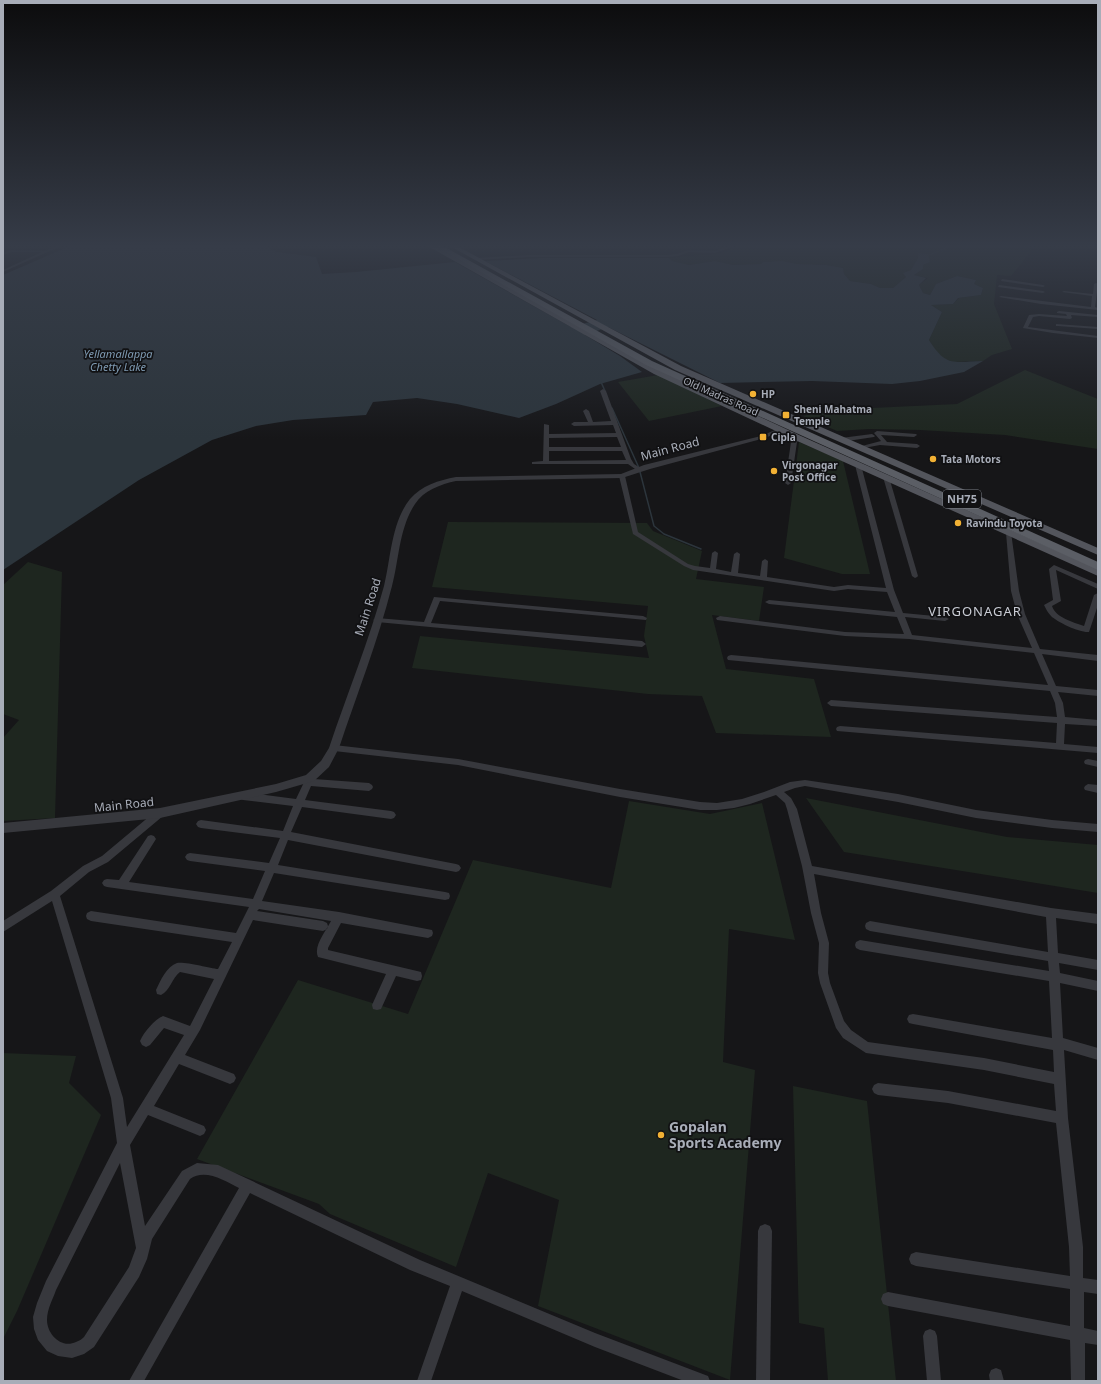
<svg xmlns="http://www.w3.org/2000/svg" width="1101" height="1384" viewBox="0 0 1101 1384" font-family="'Noto Sans',sans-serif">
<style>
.green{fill:#1e261f}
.water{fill:#2c353c}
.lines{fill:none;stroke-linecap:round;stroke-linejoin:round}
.stream-far1{stroke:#2c353c;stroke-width:1}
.stream{stroke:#2c353c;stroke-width:1.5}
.minor{fill:#37383d;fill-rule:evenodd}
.tertiary{fill:#37383d;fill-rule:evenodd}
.primary{fill:#53555c;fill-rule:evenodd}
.trunk{fill:#5b5e65;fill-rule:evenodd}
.poi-dot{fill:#f2b134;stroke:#111113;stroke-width:1.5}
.labels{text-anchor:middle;stroke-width:3.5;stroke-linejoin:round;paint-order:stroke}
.far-poi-label{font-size:10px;font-weight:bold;fill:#a8adb8;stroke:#111113;text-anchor:start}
.far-street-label{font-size:10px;fill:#a8adb8;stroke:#111113}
.far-water-label{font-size:11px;font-style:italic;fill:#7f9bb3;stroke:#111113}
.shield{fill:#111113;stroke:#7b7e86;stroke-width:1}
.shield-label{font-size:11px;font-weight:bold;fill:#a8adb8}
.street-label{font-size:12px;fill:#a8adb8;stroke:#111113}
.neighbourhood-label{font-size:13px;letter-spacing:1px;fill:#c9ccd4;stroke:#111113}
.near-poi-label{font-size:14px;font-weight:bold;fill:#a8adb8;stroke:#111113;text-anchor:start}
</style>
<rect width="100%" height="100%" fill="#161618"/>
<g class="green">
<path d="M739 245H1030V253L1011 276 997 275 994 304 1012 349 992 355 983 361 953 362 944 359 936 351 929 340 942 312 931 305 953 304 959 298 981 295 983 288 974 284 976 280 957 276 936 284 930 295 923 293 919 285 928 278 914 275 923 269V265L930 262 926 253H918V258L911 270 904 273 906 277 893 288H880L871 284 850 281 844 274 843 268 826 265 797 264 782 261 764 262 762 264 733 265 715 261 689 265 671 261 669 258 722 253Z"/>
<path d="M1025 370 1098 399V449L1005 435 920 430 869 429 837 431 803 416 829 410 957 404Z"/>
<path d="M658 375 722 406 649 421 618 382Z"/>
<path d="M799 442 843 461 870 574H842L784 558Z"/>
<path d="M448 522 647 523 653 531 702 551 696 579 764 587 759 621 712 615 726 669 814 679 831 737 716 733 702 696 648 694 412 668 420 636 649 658 644 636 648 606 432 587Z"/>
<path d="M28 562 62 572 55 818 3 821V738L19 720 3 714V585Z"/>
<path d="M806 798 1007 837 1098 845V893L844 852Z"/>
<path d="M629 801 710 814 762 803 795 940 729 929 723 1062 755 1070 730 1380 538 1306 559 1200 488 1173 456 1267 330 1214 319 1204 197 1159 298 980 408 1014 473 860 611 888Z"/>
<path d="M3 1053 76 1056 69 1083 101 1115 17 1311 3 1339Z"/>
<path d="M793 1086 867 1101 896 1381H828L824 1328 799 1323Z"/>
</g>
<path class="water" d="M72 245H263L277 252 316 257 322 274 356 272 455 262 571 327 597 320 485 261 542 258H669L672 261 689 265 715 261 733 265 761 264 763 262 782 261 797 264 826 265 843 268 844 274 850 281 871 284 880 288H893L906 277 903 273 911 270 918 258V253L928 254 930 262 923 265V269L914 275 926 278 919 285 923 293 930 295 936 284 957 276 976 280 974 284 983 288 981 295 958 298 953 304 931 305 942 312 929 340C946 367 953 362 983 361L964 372 920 381 892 384 812 381 720 383 608 327 585 335 620 356 642 372 600 384 556 404 519 418 457 404 417 398 373 402 366 415 293 420 256 426 212 440 139 480 3 570V275Z"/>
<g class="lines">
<path class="stream-far1" d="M927 256 953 245"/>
<g class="stream">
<path d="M601 382 605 391"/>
<path d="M612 408 639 468 654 526 664 534 701 549"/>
</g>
<g class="minor">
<path d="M58 245H63L3 272V270L42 252H11L3 255V253L10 250 45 251Z"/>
<path d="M732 245H737L715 253 689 252 678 256 668 257H529L476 260 474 259 476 258 529 255H668L677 254 689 250 715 251Z"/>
<path d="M1002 279 1043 285 1045 286 1043 287 1001 281Z"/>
<path d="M1096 283 1098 284 1095 307 1098 308V310L1041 304 999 297 1001 296 1091 307 1092 296 1062 292 1064 291 1093 294 1094 284Z"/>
<path d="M999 285 1043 291 1045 292 1043 293 998 287Z"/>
<path d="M1059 311 1098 315V317L1071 315 1072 318 1070 319 1039 316 1033 317 1028 327 1098 336V338L1053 333 1023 328 1029 315 1039 314 1067 316 1066 314 1057 313V312Z"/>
<path d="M1056 324 1098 327V329L1058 326H1056Z"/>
<path d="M603 389 606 391 631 459 634 464 642 469V471H638L628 464H532V462L543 461 544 424 549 425V434L616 433 613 425 574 426 571 424 574 422H588L583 411 586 409 589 411 593 422 611 421 600 391ZM617 437 621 447H549V438ZM549 451H622L626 460 549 461Z"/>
<path d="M877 431 916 434 917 435 914 437 881 435 887 442 917 444 920 446 917 448 880 445 858 449V447L881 441 874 433Z"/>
<path d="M872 434 875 436 874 437 841 442 838 440 841 438Z"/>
<path d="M796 437 801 438 797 442 791 483 788 485 785 483 791 442Z"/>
<path d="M858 463 861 465 894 590 903 613 945 617 949 619 945 621 905 617 912 635 1032 648 1017 614 1011 591 1006 533 1009 531 1011 532 1019 591 1025 614 1040 649 1098 655V661L1042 654 1056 686 1098 690V696L1058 692 1063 703 1065 717 1098 720V726L1065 724 1064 744 1098 747V753L837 731 836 729 837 727 840 726 1056 743 1057 723 831 706 827 703 831 700 1057 717 1055 703 1050 691 728 660 727 658 728 656 731 655 1048 685 1034 653 909 639 845 636 717 620 716 618 720 616 845 632 904 634 897 617 769 604 765 602 769 600 895 612 887 592 848 589 834 591 693 570 684 566 633 534 619 476 622 474 625 476 638 532 688 564 695 566 710 568 712 553 715 551 718 553 716 569 731 572 734 554 737 552 740 554 738 573 760 576 762 561 765 559 768 561 767 577 834 587 848 585 886 588 855 465Z"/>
<path d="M886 475 889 477 918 576 917 577 915 578 912 576 883 477Z"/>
<path d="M1054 565 1098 584V589L1056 570 1061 601 1052 606C1056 618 1073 622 1084 626L1094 595 1098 593V605L1089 632C1080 633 1057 622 1051 616 1048 613 1046 609 1044 605L1053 600 1049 569Z"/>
<path d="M434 597 643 616 647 618 646 620 440 601 431 623 642 641 646 644 642 647 377 622 373 620 377 618 424 622Z"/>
<path d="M334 745 458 759 620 789 700 802 717 803 742 799 764 792 790 782 805 780 898 794 976 810 1052 820 1098 824V832L1052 828 976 818 898 802 805 786 795 788 784 792 791 798 797 809 812 866 1051 908 1098 914V924L1056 918 1058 953 1098 960V970L1059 963 1060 973 1098 981V991L1060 983 1063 1038 1098 1048V1060L1064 1050 1068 1118 1083 1247V1278L1098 1280V1294L1084 1292V1328L1098 1331V1345L1085 1343V1381H1071L1070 1340 888 1306 883 1304 881 1299 883 1294 888 1292 1070 1326V1289L916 1266 911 1264 909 1259 911 1254 916 1252 1070 1276 1069 1247 1056 1123 948 1103 878 1095 874 1093 872 1089 874 1085 878 1083 948 1091 1056 1111 1054 1084 984 1070 866 1053 843 1038 836 1028 820 983 818 973 819 943 811 913 802 866 787 809 785 803 776 795 750 804 734 808 717 810H700L620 797 458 765 334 751 331 750 330 748 331 746ZM814 874 1046 917 1048 952 870 921 866 923 865 926 866 929 870 931 1048 961 1049 971 860 940 856 942 855 945 856 948 860 950 1049 981 1052 1038 913 1014 909 1015 907 1019 909 1023 913 1024 1053 1050 1054 1072 984 1058 868 1042 851 1030 844 1021 830 983 828 973 829 943 821 913Z"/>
<path d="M1088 759 1098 761V767L1085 764 1084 762 1085 760Z"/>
<path d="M310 775 313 776 314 779 369 783 372 785 373 787 372 789 369 791 311 786 305 800 391 811 394 812 396 815 394 818 391 819 302 807 291 832 456 864 459 865 461 868 459 871 456 872 288 840 278 865 445 892 449 893 450 896 449 899 445 900 274 873 262 901 339 912 432 930 433 933 432 936 428 938 341 923 328 948V950L417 971 421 972 422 976 421 980 417 981 396 976 381 1009 377 1010 373 1009 372 1005 386 974 318 957C313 946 326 931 331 921L259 909 257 911 323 921 327 923 328 926 327 929 323 931 253 920 200 1030 185 1055 234 1074 236 1078 234 1082 230 1084 179 1064 154 1106 204 1126 206 1130 204 1134 200 1136 148 1115 130 1145 145 1226 182 1171 197 1163 218 1165 420 1260 595 1333 708 1376 710 1381H684L595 1347 462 1291 431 1381H417L450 1286 410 1270 250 1193 144 1381H129L239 1188C225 1181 205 1168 190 1179L152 1239 147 1259 139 1277 94 1347 84 1354 72 1358 58 1356 47 1351 38 1340 34 1329 33 1317 37 1303 46 1281 117 1143 111 1098 52 901 3 932V921L51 891 83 866 102 856 157 810 160 809 163 810 165 813 163 816 108 862 89 872 60 896 123 1098 127 1127 184 1035 164 1028 150 1045 146 1047 142 1045 140 1041C144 1032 154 1020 163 1016L190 1026 214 979 180 972C172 978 170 991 161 995L157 994 156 990C160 981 167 966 177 963 183 961 210 968 218 969L232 942 91 921 87 919 86 916 87 913 91 911 236 933 249 907 107 887 104 886 102 883 104 880 107 879 119 880 148 836 151 835 154 836 156 839 129 882 253 899 265 871 190 861 187 860 185 857 187 854 190 853 269 863 280 838 201 828 198 827 196 824 198 821 201 820 283 831 293 806 243 800 240 799 239 796 240 793 243 792 296 799 307 776ZM120 1163 136 1248 129 1267 84 1337C82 1339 79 1341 76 1342 61 1349 47 1334 47 1320 47 1309 53 1299 56 1290Z"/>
<path d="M1088 784 1098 785V793L1085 790 1084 788 1085 786Z"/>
<path d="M765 1224 770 1226 772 1231 770 1381H756L758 1231 760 1226Z"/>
<path d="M930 1329 935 1331 937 1336 941 1381H927L923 1336 925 1331Z"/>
<path d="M996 1368 1001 1370 1004 1381H990L989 1375 991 1370Z"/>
</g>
<path class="tertiary" d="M780 428 782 429V431L765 438 650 469 622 478 456 481C441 484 423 491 415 504 399 528 399 560 392 586 378 641 357 694 339 748L329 767 314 781 276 792 160 818 3 833V823L160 808 276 784 306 775 321 761 329 748C347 694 369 641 384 586 391 558 391 523 410 499 421 486 439 480 456 477L621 474 644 465 761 436Z"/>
<g class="primary">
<path d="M426 245H433L660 370 801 436 1098 569V576L795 440 654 374Z"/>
<path d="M448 245H455L681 366 1098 548V555L675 370Z"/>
</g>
<path class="trunk" d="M433 245H441L652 361 1098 562V570L646 365Z"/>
</g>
<linearGradient id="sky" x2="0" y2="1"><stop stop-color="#0c0c0d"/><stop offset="0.56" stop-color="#363c48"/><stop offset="1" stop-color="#363c48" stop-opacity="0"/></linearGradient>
<rect width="1101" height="439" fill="url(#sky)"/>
<g class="poi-dot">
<circle cx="753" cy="394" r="4"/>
<rect x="782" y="411" width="8" height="8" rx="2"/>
<rect x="759" y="433" width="8" height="8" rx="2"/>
<circle cx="933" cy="459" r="4"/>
<circle cx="774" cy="471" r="4"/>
<circle cx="958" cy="523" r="4"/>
<circle cx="661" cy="1135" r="4"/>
</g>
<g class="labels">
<g class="far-poi-label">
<text x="761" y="398">HP</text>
<text x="794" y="413">Sheni Mahatma<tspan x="794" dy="12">Temple</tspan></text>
<text x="771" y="441">Cipla</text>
<text x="941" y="463">Tata Motors</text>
<text x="782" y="469">Virgonagar<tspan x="782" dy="12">Post Office</tspan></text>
<text x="966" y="527">Ravindu Toyota</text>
</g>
<g class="far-street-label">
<text transform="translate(721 396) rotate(24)" y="4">Old Madras Road</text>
</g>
<g class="far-water-label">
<text x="118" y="358">Yellamallappa<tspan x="118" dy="13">Chetty Lake</tspan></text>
</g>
<rect class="shield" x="943" y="490" width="38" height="18" rx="3"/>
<g class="shield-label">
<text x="962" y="503">NH75</text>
</g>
<g class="street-label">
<text transform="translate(670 449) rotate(-15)" y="4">Main Road</text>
<text transform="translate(368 607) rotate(-72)" y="4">Main Road</text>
<text transform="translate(124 805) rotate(-6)" y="4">Main Road</text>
</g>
<g class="neighbourhood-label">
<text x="975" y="616">VIRGONAGAR</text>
</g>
<g class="near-poi-label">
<text x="669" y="1132">Gopalan<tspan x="669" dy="16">Sports Academy</tspan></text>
</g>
</g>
<rect width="1101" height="1384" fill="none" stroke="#a8adb8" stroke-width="8"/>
</svg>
